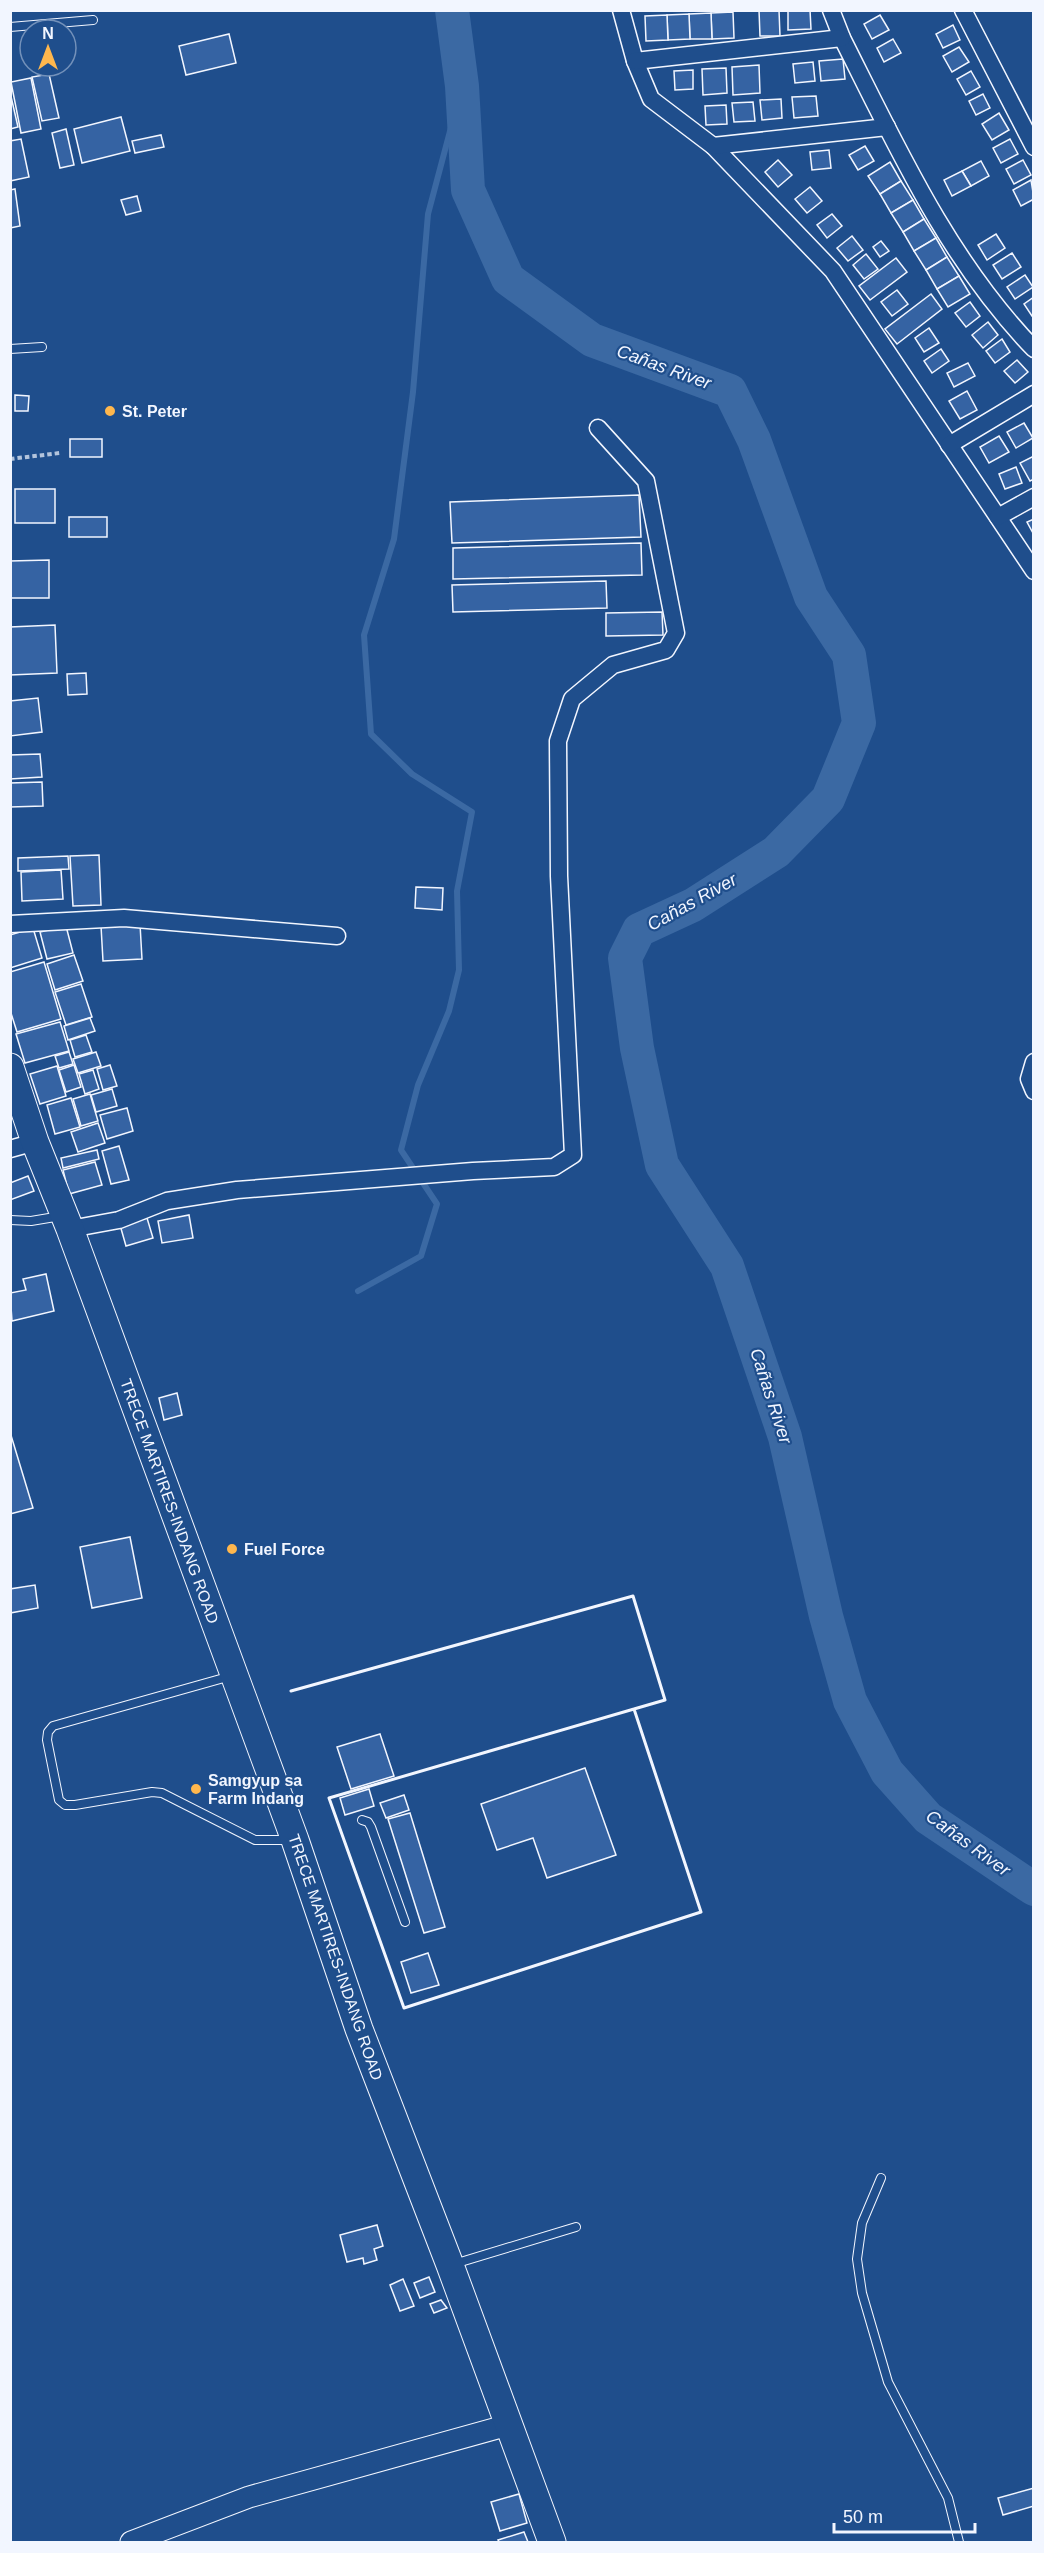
<svg xmlns="http://www.w3.org/2000/svg" width="1044" height="2553" viewBox="0 0 1044 2553" font-family="Arial,sans-serif">
<style>
.lines{fill:none;stroke-linecap:round;stroke-linejoin:round}
.stream{stroke:#3b69a3;stroke-width:6}
.river{stroke:#3b69a3;stroke-width:34}
.building{fill:#3563a3;stroke:#f2f6ff;stroke-width:1.5}
.service-casing{stroke:#f2f6ff;stroke-width:10}
.minor-casing{stroke:#f2f6ff;stroke-width:19}
.tertiary-casing{stroke:#f2f6ff;stroke-width:23}
.primary-casing{stroke:#f2f6ff;stroke-width:29}
.path{stroke:#b3c4dc;stroke-width:4;stroke-dasharray:4.5 3;stroke-linecap:butt}
.service{stroke:#1f4e8c;stroke-width:8}
.minor{stroke:#1f4e8c;stroke-width:16}
.tertiary{stroke:#1f4e8c;stroke-width:21}
.primary{stroke:#1f4e8c;stroke-width:27}
.wall{stroke:#f2f6ff;stroke-width:3}
.poi-dot{fill:#ffb74d;stroke:#1f4e8c;stroke-width:2}
.labels{text-anchor:middle;stroke-width:4.5;stroke-linejoin:round;paint-order:stroke}
.poi-label{font-size:16px;font-weight:bold;fill:#f2f6ff;stroke:#1f4e8c;text-anchor:start}
.street-label{font-size:16px;fill:#f2f6ff;stroke:#1f4e8c}
.water-label{font-size:18px;font-style:italic;fill:#f2f6ff;stroke:#1f4e8c}
</style>
<rect width="100%" height="100%" fill="#1f4e8c"/>
<g class="lines">
<path class="stream" d="M358 1291 421 1256 437 1204 401 1150 418 1085 449 1011 459 970 457 891 472 812 412 774 371 734 364 635 394 539 413 392 428 214 462 86"/>
<path class="river" d="M452 10 462 86 468 190 508 279 592 340 730 391 754 440 811 597 849 655 859 723 828 799 776 852 693 905 639 930 625 958 637 1048 662 1165 727 1266 785 1437 826 1616 850 1701 887 1772 928 1818 1034 1889"/>
</g>
<g class="building">
<path d="M759 10H779L780 36H760Z"/>
<path d="M788 10H810L811 29 788 30Z"/>
<path d="M733 12 734 38 712 39 711 13Z"/>
<path d="M711 13 712 39H690L689 14Z"/>
<path d="M689 14 690 39 668 40 667 15Z"/>
<path d="M667 15 668 40 646 41 645 16Z"/>
<path d="M880 15 889 30 872 39 864 24Z"/>
<path d="M953 25 960 40 943 48 936 34Z"/>
<path d="M229 34 236 63 186 75 179 46Z"/>
<path d="M893 39 901 53 884 62 877 48Z"/>
<path d="M959 47 969 62 952 72 943 56Z"/>
<path d="M843 59 845 79 821 81 819 61Z"/>
<path d="M813 62 815 81 795 83 793 64Z"/>
<path d="M759 65 760 93 733 95 732 67Z"/>
<path d="M726 68 727 93 703 95 702 69Z"/>
<path d="M693 70V89L675 90 674 71Z"/>
<path d="M971 71 980 87 966 95 957 79Z"/>
<path d="M49 74 59 118 42 121 32 77Z"/>
<path d="M31 78 41 129 21 133 11 82Z"/>
<path d="M10 92 18 127 10 129Z"/>
<path d="M983 94 990 108 976 115 969 101Z"/>
<path d="M816 96 818 116 794 118 792 97Z"/>
<path d="M781 99 782 118 762 120 760 100Z"/>
<path d="M753 102 755 121 734 122 732 103Z"/>
<path d="M726 105 727 124 706 125 705 106Z"/>
<path d="M999 113 1009 130 992 140 982 124Z"/>
<path d="M121 117 130 151 82 163 74 129Z"/>
<path d="M66 129 74 165 60 168 52 133Z"/>
<path d="M161 135 164 147 135 153 132 141Z"/>
<path d="M21 139 29 177 10 181V141Z"/>
<path d="M1010 139 1018 154 1001 163 993 148Z"/>
<path d="M865 146 874 161 858 170 849 155Z"/>
<path d="M829 150 831 168 812 170 810 152Z"/>
<path d="M778 160 792 175 778 187 765 172Z"/>
<path d="M1023 160 1031 175 1014 184 1006 169Z"/>
<path d="M981 161 989 176 971 186 962 171Z"/>
<path d="M890 162 901 181 880 194 868 176Z"/>
<path d="M962 171 971 186 952 196 944 180Z"/>
<path d="M1031 180 1034 199 1021 206 1013 190Z"/>
<path d="M901 181 913 200 891 213 880 194Z"/>
<path d="M810 187 822 201 807 213 795 199Z"/>
<path d="M15 189 20 226 10 228V190Z"/>
<path d="M137 196 141 211 126 215 121 200Z"/>
<path d="M913 200 924 219 903 232 891 213Z"/>
<path d="M832 214 842 226 827 238 817 225Z"/>
<path d="M924 219 936 238 914 251 903 232Z"/>
<path d="M996 234 1005 248 987 260 978 245Z"/>
<path d="M852 236 863 250 848 261 837 248Z"/>
<path d="M936 238 947 257 926 270 914 251Z"/>
<path d="M881 241 889 251 880 257 873 247Z"/>
<path d="M1012 253 1021 267 1002 279 993 265Z"/>
<path d="M866 254 878 269 864 279 853 265Z"/>
<path d="M947 257 959 276 937 289 926 270Z"/>
<path d="M896 258 907 272 870 300 859 286Z"/>
<path d="M1025 275 1033 287 1015 299 1007 287Z"/>
<path d="M959 276 970 294 948 307 937 289Z"/>
<path d="M897 290 908 304 892 316 881 302Z"/>
<path d="M931 294 942 309 897 344 885 329Z"/>
<path d="M1034 297V315L1032 316 1024 304Z"/>
<path d="M970 302 980 316 966 327 955 313Z"/>
<path d="M988 322 998 335 983 348 972 335Z"/>
<path d="M929 328 939 343 924 352 915 338Z"/>
<path d="M1002 339 1010 352 995 363 986 351Z"/>
<path d="M941 349 949 361 932 373 924 361Z"/>
<path d="M1017 360 1028 372 1015 383 1004 371Z"/>
<path d="M968 363 975 376 954 387 947 373Z"/>
<path d="M967 391 977 410 960 419 949 401Z"/>
<path d="M15 395 29 396 28 411H15Z"/>
<path d="M1024 423 1033 438 1016 448 1007 432Z"/>
<path d="M999 436 1009 452 989 463 980 447Z"/>
<rect x="70" y="439" width="32" height="18"/>
<path d="M1034 456V479L1030 481 1020 463Z"/>
<path d="M1016 467 1022 483 1005 489 999 474Z"/>
<rect x="15" y="489" width="40" height="34"/>
<path d="M639 495 641 537 452 543 450 502Z"/>
<rect x="69" y="517" width="38" height="20"/>
<path d="M1034 519V535L1027 522Z"/>
<path d="M641 543 642 575 453 579V548Z"/>
<path d="M49 560V598H10V561Z"/>
<path d="M606 581 607 608 453 612 452 585Z"/>
<path d="M662 612 663 635 606 636V613Z"/>
<path d="M55 625 57 673 10 675V627Z"/>
<path d="M86 673 87 694 68 695 67 674Z"/>
<path d="M38 698 42 732 10 736V701Z"/>
<path d="M40 754 42 777 10 779V755Z"/>
<path d="M42 782 43 806 10 807V783Z"/>
<path d="M99 855 101 905 73 906 70 856Z"/>
<path d="M68 856 69 869 18 871V858Z"/>
<path d="M61 870 63 899 22 901 21 872Z"/>
<path d="M416 887 443 888 442 910 415 908Z"/>
<path d="M140 924 142 959 103 961 101 926Z"/>
<path d="M66 926 73 953 47 959 40 932Z"/>
<path d="M33 928 42 958 10 968V935Z"/>
<path d="M74 955 83 981 55 990 47 964Z"/>
<path d="M44 962 61 1019 17 1032 10 1010V972Z"/>
<path d="M81 984 92 1017 66 1025 55 992Z"/>
<path d="M90 1018 95 1031 68 1040 64 1026Z"/>
<path d="M60 1022 69 1051 25 1063 16 1034Z"/>
<path d="M86 1035 92 1052 75 1057 70 1040Z"/>
<path d="M69 1052 73 1064 59 1068 55 1056Z"/>
<path d="M96 1052 101 1066 78 1073 73 1059Z"/>
<path d="M74 1065 81 1087 66 1092 59 1070Z"/>
<path d="M110 1065 117 1086 103 1090 97 1069Z"/>
<path d="M57 1066 66 1096 40 1104 30 1074Z"/>
<path d="M93 1070 99 1089 85 1094 79 1074Z"/>
<path d="M112 1089 117 1106 96 1112 91 1095Z"/>
<path d="M90 1094 98 1121 81 1126 73 1099Z"/>
<path d="M71 1098 80 1127 55 1134 47 1105Z"/>
<path d="M127 1108 133 1131 107 1139 100 1115Z"/>
<path d="M98 1123 105 1143 78 1152 71 1132Z"/>
<path d="M119 1146 129 1180 111 1184 102 1151Z"/>
<path d="M97 1150 99 1159 63 1168 61 1158Z"/>
<path d="M95 1162 102 1185 69 1194 63 1170Z"/>
<path d="M28 1176 34 1191 10 1200V1183Z"/>
<path d="M189 1215 193 1238 162 1243 158 1221Z"/>
<path d="M147 1218 153 1238 126 1246 120 1225Z"/>
<path d="M46 1274 54 1311 12 1321 10 1293 26 1290 23 1279Z"/>
<path d="M177 1393 182 1415 164 1420 159 1398Z"/>
<path d="M10 1432 33 1508 10 1514Z"/>
<path d="M130 1537 142 1598 92 1608 80 1547Z"/>
<path d="M35 1585 38 1608 10 1613V1589Z"/>
<path d="M380 1734 394 1776 351 1789 337 1747Z"/>
<path d="M585 1768 616 1855 547 1878 533 1838 497 1850 481 1804Z"/>
<path d="M369 1789 374 1806 345 1815 340 1798Z"/>
<path d="M404 1795 409 1810 386 1818 380 1803Z"/>
<path d="M410 1813 445 1927 424 1933 388 1819Z"/>
<path d="M428 1953 439 1985 411 1993 401 1962Z"/>
<path d="M377 2225 383 2246 374 2249 377 2260 364 2264 363 2258 347 2262 340 2235Z"/>
<path d="M429 2277 435 2292 420 2298 414 2283Z"/>
<path d="M403 2279 414 2306 400 2311 390 2285Z"/>
<path d="M441 2300 447 2308 434 2313 430 2304Z"/>
<path d="M1034 2488V2506L1003 2515 998 2498Z"/>
<path d="M519 2494 527 2523 500 2531 491 2502Z"/>
<path d="M524 2532 528 2542H499L498 2540Z"/>
</g>
<g class="lines">
<g class="service-casing">
<g id="service">
<path d="M10 27 93 20"/>
<path d="M10 349 42 347"/>
<path d="M10 1220 31 1221 61 1216"/>
<path d="M231 1676 53 1726 48 1732 47 1740 59 1800 65 1805H75L152 1792 162 1793 255 1840H290"/>
<path d="M362 1820 368 1822 371 1827 405 1922"/>
<path d="M881 2178 862 2223 857 2259 862 2293 888 2382 948 2498 959 2542"/>
<path d="M454 2264 576 2227"/>
</g>
</g>
<g class="minor-casing">
<g id="minor">
<path d="M621 10 635 61 651 99 713 146 833 271 1034 571"/>
<path d="M831 10 842 38C897 147 948 260 1034 349"/>
<path d="M963 10 1034 147"/>
<path d="M635 61 842 38"/>
<path d="M713 146 887 127"/>
<path d="M949 445 1034 394"/>
<path d="M998 517 1034 497"/>
<path d="M10 924 124 918 337 936"/>
<path d="M1034 1062 1029 1079 1034 1091"/>
<path d="M10 1149 35 1142"/>
<path d="M70 1229 119 1220 167 1201 237 1190 473 1171 554 1167 573 1155 559 876 558 741 572 699 613 665 666 650 676 633 646 481 598 428"/>
</g>
</g>
<g class="tertiary-casing">
<path id="tertiary" d="M131 2542 249 2497 508 2425"/>
</g>
<g class="primary-casing">
<path id="primary" d="M10 1067 35 1142 70 1229 295 1840 359 2029 450 2265 552 2542"/>
</g>
<path class="path" d="M10 459 60 453"/>
<use href="#service" class="service"/>
<use href="#minor" class="minor"/>
<use href="#tertiary" class="tertiary"/>
<use href="#primary" class="primary"/>
<path class="wall" d="M291 1691 633 1596 665 1700 634 1709 329 1798 404 2008 701 1912 634 1709"/>
</g>
<g class="poi-dot">
<circle cx="110" cy="411" r="6"/>
<circle cx="232" cy="1549" r="6"/>
<circle cx="196" cy="1789" r="6"/>
</g>
<g class="labels">
<g class="poi-label">
<text x="122" y="417">St. Peter</text>
<text x="244" y="1555">Fuel Force</text>
<text x="208" y="1786">Samgyup sa<tspan x="208" dy="18">Farm Indang</tspan></text>
</g>
<g class="street-label">
<text transform="translate(170 1501) rotate(70)" y="6">TRECE MARTIRES-INDANG ROAD</text>
<text transform="translate(336 1957) rotate(71)" y="6">TRECE MARTIRES-INDANG ROAD</text>
</g>
<g class="water-label">
<text transform="translate(664 367) rotate(20)" y="6">Cañas River</text>
<text transform="translate(692 902) rotate(-29)" y="6">Cañas River</text>
<text transform="translate(771 1396) rotate(72)" y="6">Cañas River</text>
<text transform="translate(968 1843) rotate(36)" y="6">Cañas River</text>
</g>
</g>
<rect width="1044" height="2553" fill="none" stroke="#f2f6ff" stroke-width="24"/>
<g transform="translate(48 48)"><circle r="28" fill="#1f4e8c" stroke="#7391ba" stroke-width="1.5"/>
<path d="M0-4.5L10 22L0 15L-10 22Z" fill="#ffb74d"/>
<text y="-9" font-size="16" font-weight="bold" text-anchor="middle" fill="#f2f6ff">N</text>
</g>
<path d="M834 2523v9h141v-9" fill="none" stroke="#f2f6ff" stroke-width="3"/>
<text x="843" y="2523" font-size="18" fill="#f2f6ff" stroke="#1f4e8c" stroke-width="4.5" paint-order="stroke">50 m</text>
</svg>
